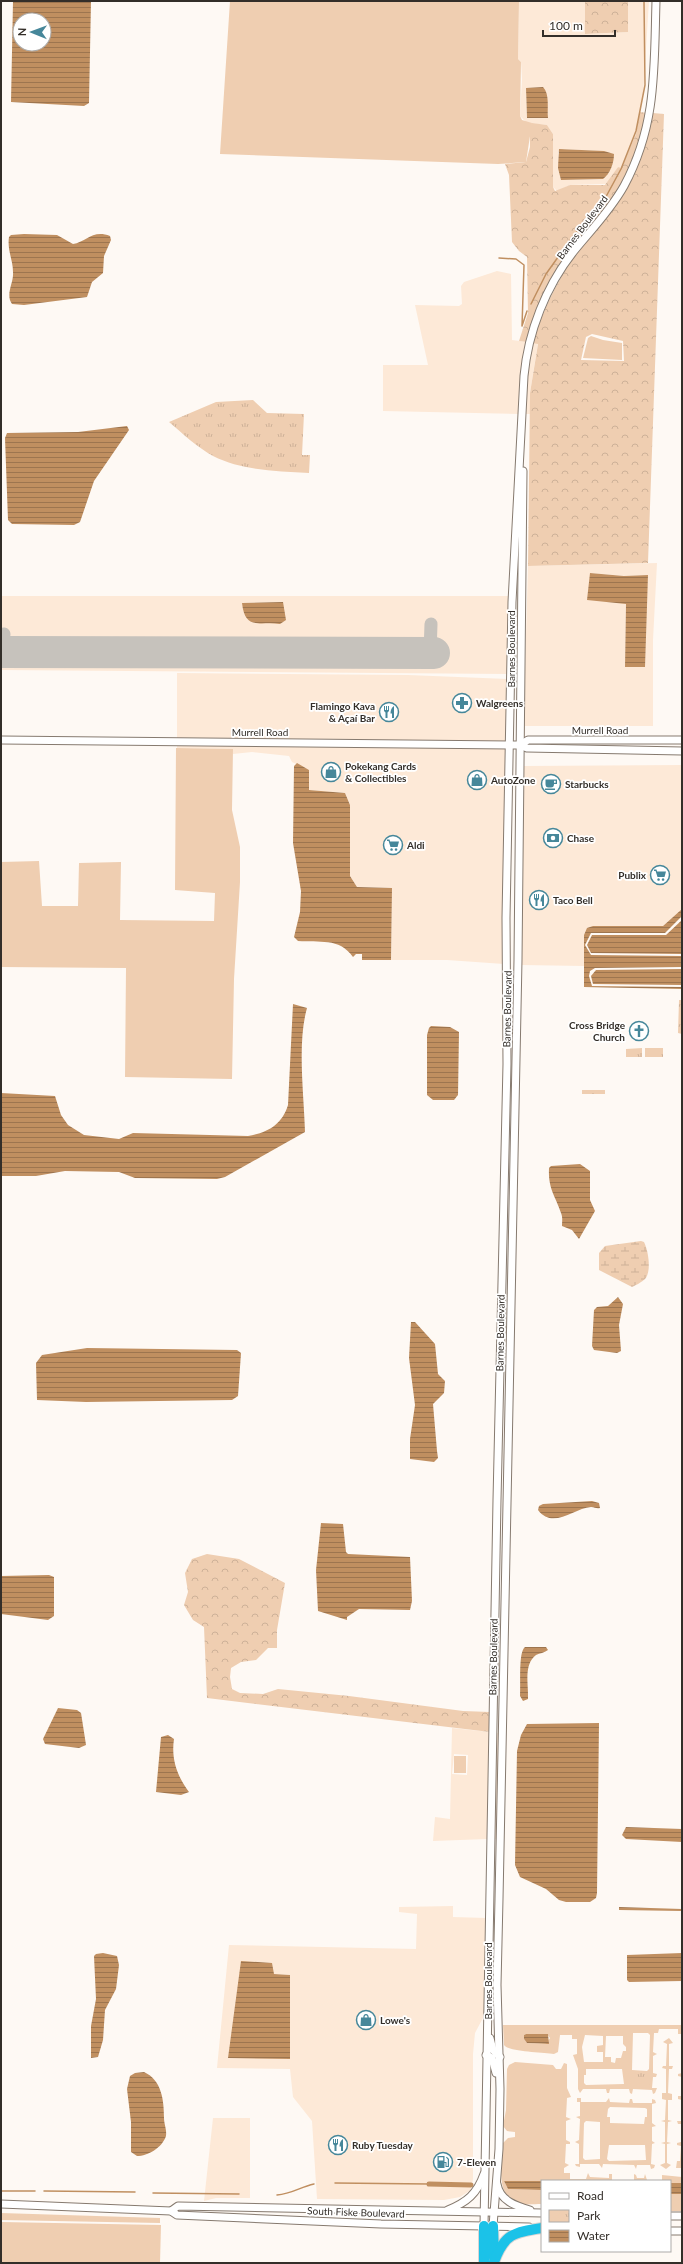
<svg xmlns="http://www.w3.org/2000/svg" width="683" height="2264" viewBox="0 0 683 2264" font-family="Lato,sans-serif">
<style>
.built{fill:#fde9d7;fill-rule:evenodd}
.grass{fill:#efceb1;fill-rule:evenodd}
.forest{fill:url(#forest-crowns);fill-rule:evenodd}
.wetland{fill:url(#wetland-marsh)}
.park{fill:url(#park-tufts)}
.water{fill:url(#water-rules);fill-rule:evenodd}
.lines{fill:none;stroke-linecap:round;stroke-linejoin:round}
.stream{stroke:#c08f60;stroke-width:1.5}
.canal{stroke:#c08f60;stroke-width:5}
.taxiway{stroke:#c6c2bc;stroke-width:13}
.runway{stroke:#c6c2bc;stroke-width:32}
.tertiary-casing{stroke:#867a6f;stroke-width:9}
.secondary-casing{stroke:#867a6f;stroke-width:9}
.motorway-casing{stroke:#d6d5d4;stroke-width:12}
.tertiary{stroke:#fff;stroke-width:7}
.secondary{stroke:#fff;stroke-width:7}
.motorway{stroke:#1bc2e8;stroke-width:10}
.labels{text-anchor:middle;stroke-width:3.5;stroke-linejoin:round;paint-order:stroke}
.street-label{font-size:10px;fill:#332e29;stroke:#fff}
.poi-label{font-size:10px;font-weight:bold;fill:#332e29;stroke:#fff;text-anchor:start}
</style>
<defs>
<pattern id="forest-crowns" width="20" height="18" patternUnits="userSpaceOnUse"><rect width="20" height="18" fill="#efceb1"/><path d="M2 6a3 3 0 1 1 6 0M12 15a3 3 0 1 1 6 0" fill="none" stroke="#cdb198"/></pattern>
<pattern id="wetland-marsh" width="20" height="14" patternUnits="userSpaceOnUse"><rect width="20" height="14" fill="#efceb1"/><path d="M1 5h8M5 5V1M11 12h8M15 12V8" fill="none" stroke="#cdb198"/></pattern>
<pattern id="park-tufts" width="24" height="20" patternUnits="userSpaceOnUse"><rect width="24" height="20" fill="#efceb1"/><path d="M3 7l-1-3M5 7V3M7 7l1-3M15 17l-1-3M17 17v-4M19 17l1-3" fill="none" stroke="#cdb198"/></pattern>
<pattern id="water-rules" width="6" height="5" patternUnits="userSpaceOnUse"><rect width="6" height="5" fill="#c08f60"/><path d="M0 2.5h6" fill="none" stroke="#9d754f"/></pattern>
</defs>
<rect width="100%" height="100%" fill="#fef9f4"/>
<g class="built">
<path d="M519 1H585L586 34 628 32V1H649L643 96 636 134 620 169 618 167 607 184 570 185 557 191 553 187V134L547 125 527 123 520 116 522 79 521 62 518 59ZM526 93 547 109 548 118H527ZM564 149 598 151 603 179 561 180 558 152Z"/>
<path d="M497 271 511 274 512 340 527 342 519 414 383 411V365H428L415 305 459 306 462 304 461 286 464 282Z"/>
<path d="M532 343H538L530 393V414H525L526 379Z"/>
<path d="M657 563 653 640V726H525V738L523 740 528 566ZM590 573 624 576 648 575 646 599 625 667 626 604 618 602Z"/>
<path d="M1 596H510L508 674 1 670Z"/>
<path d="M177 673 408 675 508 679 507 742 177 739Z"/>
<path d="M177 744 507 747 504 964 447 960H391L392 888 357 887 350 876V805L345 793 309 790V770L292 762 289 756 252 752 233 754V749L177 748Z"/>
<path d="M522 749 524 750V766L682 765V909L663 926H593L584 935V966L521 965Z"/>
<path d="M452 1728 490 1732 487 1839 433 1841 435 1817 450 1819ZM454 1754 468 1755 467 1775 452 1774Z"/>
<path d="M495 1733H499L497 1839H493Z"/>
<path d="M453 1906V1917L486 1918 484 2016 475 2033 473 2054V2179L471 2190 460 2197 444 2200 317 2199 312 2121 293 2097 290 2069 217 2068 229 1945 416 1949 417 1914 399 1912V1907ZM274 1974 290 1975 228 2058Z"/>
<path d="M213 2118H250V2198H216L204 2201Z"/>
</g>
<g class="grass">
<path d="M230 1H519L518 59 521 62 520 116 522 120 532 123 526 162 498 164 220 154Z"/>
<path d="M591 336 603 340 622 343V360L583 358 588 338Z"/>
<path d="M176 748 233 749 232 810 240 847V882L234 979 232 1079 125 1077 126 968 1 967V862L39 861 42 906H78L79 863 121 862 120 920 214 921 215 893 175 890Z"/>
<rect x="454" y="1756" width="12" height="17"/>
<path d="M503 2025H682V2034H678V2029H659L658 2033H654L653 2052 657 2054 653 2056V2073L657 2074 656 2077H653L652 2088H657L655 2093 653 2094 652 2090 633 2089 632 2094 630 2093 629 2089H610L609 2093H607L606 2089H583L580 2093 578 2089V2069L573 2055 577 2054V2039H572V2035H560L558 2052 554 2054C543 2052 509 2052 504 2045ZM633 2033H648L650 2035 649 2069 647 2071 632 2070ZM526 2034H547L550 2038 546 2044 527 2043 524 2039V2035ZM585 2035 603 2036V2045L597 2046V2052H603V2062H584L582 2047ZM606 2036H623V2044L626 2047V2051H623L621 2058H616L615 2063 611 2062V2057H605ZM586 2069H622L624 2084 586 2085 584 2083V2075H586Z"/>
<path d="M669 2038 673 2043 669 2044V2066H673L672 2069H669L668 2093 672 2094V2100H668V2120L672 2121 668 2122 667 2142 671 2143 667 2144V2163L671 2165 666 2169 660 2165 665 2163V2144L661 2143 665 2142V2122L661 2121 665 2120 666 2100 662 2099V2093H666V2069L662 2068 663 2066H666L667 2044 663 2042Z"/>
<path d="M515 2062 553 2065 556 2069H561L564 2063 567 2064V2088L571 2097 567 2098 566 2117 571 2119 566 2121V2140L570 2142V2144H566L565 2163 569 2165 564 2168V2173H570V2179H586L588 2173 590 2177 609 2178V2174H612V2180H634V2174L636 2175 637 2178H644L645 2174 647 2180H662V2175L682 2177V2183H670V2181H504L508 2189 542 2190V2204C535 2204 527 2205 520 2204 494 2198 502 2162 503 2143L508 2138 515 2137V2132L507 2131 503 2126 506 2110 507 2069 509 2065Z"/>
<path d="M682 2073V2168H676L677 2161H680L681 2146 677 2145V2143L681 2142V2124H678L677 2121H681L682 2100 678 2099V2096H682V2077L678 2076V2074Z"/>
<path d="M577 2098H581V2102H606L609 2098 610 2102 629 2103 630 2099H632L633 2103H652V2099L655 2100 656 2103 652 2104V2123L656 2126 652 2127V2141L655 2143 652 2144 651 2164 655 2165 654 2168 651 2169 650 2165H637L636 2169 634 2165 603 2164 602 2168 599 2164H580V2167L576 2166 575 2164H579V2144L575 2142 579 2140 580 2119 576 2117 580 2116V2102H577ZM610 2107 645 2108 647 2109V2117H645L644 2124 610 2123V2117H607L608 2109ZM586 2121 600 2122V2159L585 2160 583 2158 584 2123ZM609 2145H645L646 2160 609 2161 607 2159Z"/>
<rect x="670" y="2194" width="12" height="17"/>
<path d="M1 2213 160 2218V2223L1 2220Z"/>
<path d="M1 2222 161 2225 160 2263H1Z"/>
</g>
<g class="forest">
<path d="M585 1H628V32L585 34Z"/>
<path d="M640 112 648 113 640 144 621 186 603 214 571 251 527 342 519 341 528 313 527 257 519 251 512 242 509 175 505 164 526 162 530 147V126L532 123 547 125 553 134V187L555 191 570 185H605L618 167 621 168 636 134Z"/>
<path d="M653 113 664 114 648 563 528 566 530 393 538 344 532 343C543 311 556 283 575 255 591 232 612 213 626 187 639 164 647 139 653 113ZM592 334 623 341 624 361 581 360 586 337Z"/>
<path d="M207 1554 239 1559 285 1583 277 1630V1648H268L256 1660 241 1662 231 1668 230 1677 232 1689 240 1693 263 1694 278 1689 349 1696 463 1711 490 1712V1732L207 1698 204 1627 193 1620 184 1605 188 1592 185 1573 192 1559Z"/>
</g>
<path class="wetland" d="M641 1241 644 1242C648 1250 652 1271 645 1279 642 1282 636 1285 632 1287L599 1270V1253L605 1246Z"/>
<g class="park">
<path d="M253 400 267 413 304 414 302 455H310L309 473C277 471 243 471 213 456 197 447 183 434 169 422L216 402Z"/>
<path d="M679 1000H682V1034L678 1033Z"/>
<path d="M642 1048V1057H626V1049Z"/>
<rect x="645" y="1048" width="18" height="9"/>
<rect x="582" y="1090" width="23" height="4"/>
<circle cx="642" cy="2081" r="8"/>
</g>
<g class="water">
<path d="M13 1H91L89 103 84 106 11 102ZM20 20H44V44H20Z"/>
<path d="M543 87C550 94 547 109 548 118H527L526 88Z"/>
<path d="M559 149 604 151 614 154C614 163 610 174 603 179L561 180 558 168Z"/>
<path d="M24 234 57 235 73 244C86 242 93 229 110 236L111 240 104 256 103 273 92 282 87 297 24 305 12 304C5 294 14 283 13 272 13 260 7 250 9 237L11 235Z"/>
<path d="M127 426 129 430 94 481 80 522 74 525 12 524 8 520 5 438 7 433 78 432Z"/>
<path d="M590 573 624 576 648 575 645 667H625L626 604 587 600Z"/>
<path d="M283 602 286 620 280 624C260 621 245 631 242 603Z"/>
<path d="M297 763 309 770V790L345 793 350 805V876L357 887 392 888 391 960H362V954H356L353 957C339 937 319 943 298 941L294 937 300 912 301 891 293 843 294 766Z"/>
<path d="M682 909V916L665 933H591L585 945 591 955 682 956V967L595 968 590 971 589 976 592 986 682 987V989L584 987V935L587 928 593 926H663Z"/>
<path d="M682 920V954L591 953 587 945 592 935H666Z"/>
<path d="M682 969V985L593 984 591 976 596 970Z"/>
<path d="M293 1004 307 1008C297 1043 304 1095 305 1132L225 1177 217 1179 135 1178 119 1172 65 1171 36 1176H1V1093L55 1096 61 1115 68 1125 84 1135 119 1139 133 1133 248 1136C267 1133 282 1125 288 1105Z"/>
<path d="M431 1026 450 1027 459 1032 458 1095 454 1100H433L427 1095V1035L429 1028Z"/>
<path d="M580 1164 590 1171V1200L595 1211 579 1239 572 1230 562 1226C562 1222 563 1218 561 1213 555 1195 548 1189 549 1168L551 1166Z"/>
<path d="M618 1297 623 1304 619 1325 621 1351 617 1353 594 1350 592 1346 594 1310 597 1307 608 1306Z"/>
<path d="M411 1322H415L435 1344 438 1374 445 1381 444 1393 433 1404 437 1451 438 1458 434 1462 410 1459V1439L415 1405 409 1358Z"/>
<path d="M87 1348 237 1350 241 1353 238 1396 232 1400 86 1402 37 1400 36 1363 42 1355Z"/>
<path d="M592 1501 599 1503 600 1508C596 1509 595 1507 591 1507 574 1508 553 1530 538 1510L539 1506 543 1504Z"/>
<path d="M321 1523 343 1524 346 1552 348 1554 410 1557 412 1601 410 1610 359 1609 347 1617V1620L318 1611 316 1570Z"/>
<path d="M49 1575 54 1577V1616L48 1620 1 1614V1576Z"/>
<path d="M525 1647H546L548 1650C544 1653 540 1653 536 1655 523 1665 529 1685 528 1699L523 1701 520 1696C521 1686 518 1652 525 1647Z"/>
<path d="M58 1708 77 1710 81 1713 86 1745 79 1748 45 1744 43 1739Z"/>
<path d="M599 1723 597 1893 596 1898 590 1902H566L559 1900 546 1889 520 1877 515 1865 517 1751 521 1735 527 1724Z"/>
<path d="M168 1735 174 1739C171 1759 177 1776 189 1792L181 1795 156 1792 161 1737Z"/>
<path d="M626 1827 682 1829V1842L626 1839 622 1835Z"/>
<path d="M619 1907 682 1909V1911L619 1910Z"/>
<path d="M103 1953 117 1956 119 1965 116 1989 105 2010 103 2040 98 2057 91 2058V2026L96 1999 94 1956 96 1954Z"/>
<path d="M682 1953V1981L629 1982 627 1980V1955Z"/>
<path d="M241 1961 272 1963 274 1974 290 1975V2059L228 2058Z"/>
<path d="M526 2034H548L549 2044 527 2043 524 2039V2035Z"/>
<path d="M144 2072C162 2080 164 2101 164 2118 164 2124 167 2130 166 2136 162 2148 148 2156 137 2156L131 2152V2122L127 2089 130 2076 135 2073Z"/>
<path d="M504 2181H542V2190L508 2189Z"/>
<rect x="670" y="2183" width="12" height="11"/>
</g>
<g class="lines">
<g class="stream">
<path d="M499 258 516 259 524 265 522 326 527 311"/>
<path d="M531 304 546 274 573 236 602 204 621 169 636 131 645 85 644 1"/>
<path d="M335 2183 429 2184"/>
<path d="M1 2191H35"/>
<path d="M44 2191 135 2192"/>
<path d="M153 2193 239 2194"/>
<path d="M277 2195C292 2194 300 2187 314 2184"/>
</g>
<path class="canal" d="M429 2184 471 2185"/>
<g class="taxiway">
<path d="M2 652 4 634"/>
<path d="M430 653 431 624"/>
</g>
<path class="runway" d="M1 652 434 653"/>
<g class="tertiary-casing">
<g id="tertiary">
<path d="M1 740 520 745 527 748 682 751"/>
<path d="M520 745 528 740H682"/>
</g>
</g>
<g class="secondary-casing">
<g id="secondary">
<path d="M490 2038 493 2050 500 2057"/>
<path d="M486 2055 492 2058 496 2073"/>
<path d="M497 2184C500 2201 516 2206 530 2210"/>
<path d="M1 2204 171 2211 177 2215 381 2224 529 2227"/>
<path d="M448 2210C467 2202 477 2194 484 2174"/>
<path d="M171 2211 178 2206 542 2213"/>
<path d="M670 2216H682"/>
<path d="M484 2226 497 1500 507 1064 506 918 512 602 524 376C528 332 546 286 574 251 591 230 610 211 624 186 657 125 654 69 656 1"/>
<path d="M493 2226 499 2149 500 2089 497 1985 499 1899 518 960 523 471"/>
<path d="M670 2231H682"/>
</g>
</g>
<g class="motorway-casing">
<g id="motorway">
<path d="M493 2226 494 2258"/>
<path d="M494 2262C504 2234 514 2232 542 2228"/>
<path d="M484 2263V2226"/>
</g>
</g>
<use href="#tertiary" class="tertiary"/>
<use href="#secondary" class="secondary"/>
<use href="#motorway" class="motorway"/>
</g>
<defs>
<g id="pharmacy-ring" transform="scale(1)"><circle r="9.5" fill="#fff" stroke="#46879a" stroke-width="1.5"/><path d="M-2-6h4v4h4v4h-4v4h-4v-4h-4v-4h4Z" fill="#46879a"/></g>
<g id="restaurant-ring" transform="scale(1)"><circle r="9.5" fill="#fff" stroke="#46879a" stroke-width="1.5"/><path d="M-5-6h1v4h1v-4h1v4h1v-4h1v5L-1.5 .5V6h-2V.5L-5-1ZM5-6V6H3V1.5H1.5Q1.5-4 5-6Z" fill="#46879a"/></g>
<g id="shop-ring" transform="scale(1)"><circle r="9.5" fill="#fff" stroke="#46879a" stroke-width="1.5"/><path d="M-5-2.5h2.3a2.7 3.5 0 0 1 5.4 0H5L5.5 6h-11ZM-1.5-2.5h3a1.5 2.3 0 0 0-3 0Z" fill="#46879a"/></g>
<g id="cafe-ring" transform="scale(1)"><circle r="9.5" fill="#fff" stroke="#46879a" stroke-width="1.5"/><path d="M-5.5-4.5H6V0H3Q3 3.5 0 3.5H-2.5Q-5.5 3.5-5.5 0ZM3-3.2v2h1.7v-2ZM-6 4.5H4V6H-6Z" fill="#46879a"/></g>
<g id="bank-ring" transform="scale(1)"><circle r="9.5" fill="#fff" stroke="#46879a" stroke-width="1.5"/><path d="M-6-4H6V4H-6ZM0-2.3a2.3 2.3 0 1 0 0 4.6a2.3 2.3 0 1 0 0-4.6Z" fill="#46879a"/></g>
<g id="supermarket-ring" transform="scale(1)"><circle r="9.5" fill="#fff" stroke="#46879a" stroke-width="1.5"/><path d="M-6-5.5h2.5l.6 2H6L4.5 2H-2.5L-4.4-4H-6ZM-1.5 3.2a1.3 1.3 0 1 0 .1 0ZM3 3.2a1.3 1.3 0 1 0 .1 0Z" fill="#46879a"/></g>
<g id="church-ring" transform="scale(1)"><circle r="9.5" fill="#fff" stroke="#46879a" stroke-width="1.5"/><path d="M-1.2-6h2.4v3.5h3.3v2.4h-3.3V6h-2.4V-.1h-3.3v-2.4h3.3Z" fill="#46879a"/></g>
<g id="fuel-ring" transform="scale(1)"><circle r="9.5" fill="#fff" stroke="#46879a" stroke-width="1.5"/><path d="M-5.5-6h7V0h2V4h1.3V-2.5L3-4.5l.8-.8L6-3V5H2.5V1h-1V6h-7ZM-4.2-4.7v3.2H.2V-4.7Z" fill="#46879a"/></g>
</defs>
<g fill-rule="evenodd">
<use href="#pharmacy-ring" x="462" y="703"/>
<use href="#restaurant-ring" x="389" y="712"/>
<use href="#shop-ring" x="331" y="772"/>
<use href="#shop-ring" x="477" y="780"/>
<use href="#cafe-ring" x="551" y="784"/>
<use href="#bank-ring" x="553" y="838"/>
<use href="#supermarket-ring" x="393" y="845"/>
<use href="#supermarket-ring" x="660" y="875"/>
<use href="#restaurant-ring" x="539" y="900"/>
<use href="#church-ring" x="639" y="1031"/>
<use href="#shop-ring" x="366" y="2020"/>
<use href="#restaurant-ring" x="338" y="2145"/>
<use href="#fuel-ring" x="443" y="2162"/>
</g>
<g class="labels">
<g class="street-label">
<text transform="translate(582 227) rotate(-53)" y="4">Barnes Boulevard</text>
<text transform="translate(511 649) rotate(-90)" y="4">Barnes Boulevard</text>
<text x="600" y="734">Murrell Road</text>
<text x="260" y="736">Murrell Road</text>
<text transform="translate(507 1009) rotate(-89)" y="4">Barnes Boulevard</text>
<text transform="translate(500 1333) rotate(-89)" y="4">Barnes Boulevard</text>
<text transform="translate(493 1657) rotate(-89)" y="4">Barnes Boulevard</text>
<text transform="translate(488 1981) rotate(-90)" y="4">Barnes Boulevard</text>
<text transform="translate(356 2212) rotate(2)" y="4">South Fiske Boulevard</text>
</g>
<g class="poi-label">
<text x="476" y="707">Walgreens</text>
<text x="375" y="710" text-anchor="end">Flamingo Kava<tspan x="375" dy="12">&amp; Açaí Bar</tspan></text>
<text x="345" y="770">Pokekang Cards<tspan x="345" dy="12">&amp; Collectibles</tspan></text>
<text x="491" y="784">AutoZone</text>
<text x="565" y="788">Starbucks</text>
<text x="567" y="842">Chase</text>
<text x="407" y="849">Aldi</text>
<text x="646" y="879" text-anchor="end">Publix</text>
<text x="553" y="904">Taco Bell</text>
<text x="625" y="1029" text-anchor="end">Cross Bridge<tspan x="625" dy="12">Church</tspan></text>
<text x="380" y="2024">Lowe's</text>
<text x="352" y="2149">Ruby Tuesday</text>
<text x="457" y="2166">7-Eleven</text>
</g>
</g>
<rect width="683" height="2264" fill="none" stroke="#332e29" stroke-width="4"/>
<rect x="541" y="2180" width="130" height="72" fill="#ffffff" stroke="#adaba9"/>
<rect x="549" y="2193" width="20" height="6" fill="#ffffff" stroke="#adaba9"/>
<text x="577" y="2200" font-size="12" fill="#332e29">Road</text>
<rect x="549" y="2210" width="20" height="12" fill="url(#park-tufts)" stroke="#adaba9"/>
<text x="577" y="2220" font-size="12" fill="#332e29">Park</text>
<rect x="549" y="2230" width="20" height="12" fill="url(#water-rules)" stroke="#adaba9"/>
<text x="577" y="2240" font-size="12" fill="#332e29">Water</text>
<g transform="translate(32 32) rotate(271)"><circle r="19" fill="#ffffff" stroke="#adaba9"/>
<path d="M0-3L7 15L0 10L-7 15Z" fill="#46879a"/>
<text y="-6" font-size="11" font-weight="bold" text-anchor="middle" fill="#332e29">N</text>
</g>
<path d="M543 30v6h72v-6" fill="none" stroke="#332e29" stroke-width="2"/>
<text x="549" y="30" font-size="12" fill="#332e29" stroke="#ffffff" stroke-width="3" paint-order="stroke">100 m</text>
</svg>
